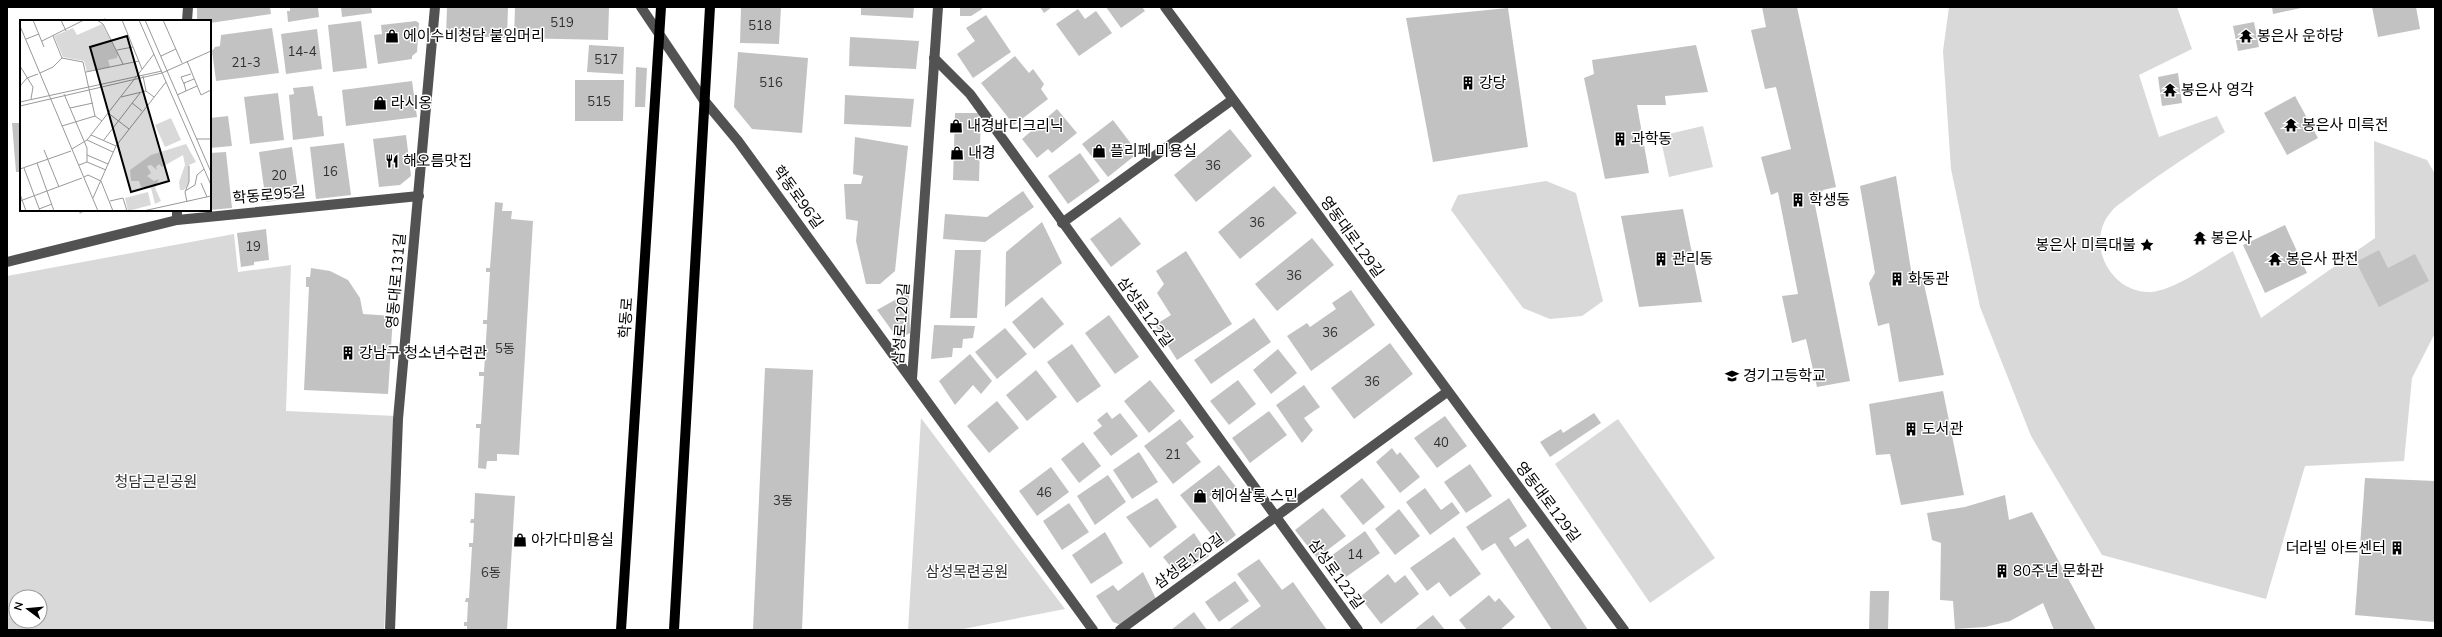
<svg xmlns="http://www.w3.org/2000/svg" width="2442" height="637" viewBox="0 0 2442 637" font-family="Mulish,'Noto Sans KR',sans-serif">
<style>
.green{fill:#d9d9d9;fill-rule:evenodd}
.building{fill:#c2c2c2}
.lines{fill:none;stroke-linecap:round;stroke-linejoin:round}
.minor{stroke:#525252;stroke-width:10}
.major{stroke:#000;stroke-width:10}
.labels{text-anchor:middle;stroke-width:3;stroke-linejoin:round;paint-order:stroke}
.number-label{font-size:13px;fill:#303030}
.poi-label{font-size:15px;fill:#000;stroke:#fff;text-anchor:start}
.street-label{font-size:15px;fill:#000;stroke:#fff}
.park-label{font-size:15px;fill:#303030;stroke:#fff}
.inset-road{fill:none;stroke:#999;stroke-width:1}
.view{fill:#000;fill-opacity:0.15;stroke:#000;stroke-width:2}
.inset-edge{fill:none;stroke:#000;stroke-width:2}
</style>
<rect width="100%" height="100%" fill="#fff"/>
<g class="green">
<path d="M1949 7H2177L2192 49 2139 75 2159 137 2217 116 2225 132C2195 151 2166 170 2137 191 2129 198 2117 204 2111 212 2084 243 2111 294 2151 292 2176 290 2211 263 2233 251L2261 318 2375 238 2374 141 2427 160 2435 174V333L2412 378 2404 461 2305 466 2266 599 2102 555 2031 436 1980 307 1951 169 1943 51Z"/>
<path d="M1703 126 1713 167 1669 177 1660 136Z"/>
<path d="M1546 181 1576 193 1603 301 1582 316 1550 319 1523 308 1451 210 1458 195Z"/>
<path d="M234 234 238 272 291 265 286 411 396 416 384 630H7V276ZM16 597H40V621H16Z"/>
<path d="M921 418 1065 609 958 630H908Z"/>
<path d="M1618 419 1715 558 1650 603 1555 464Z"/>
</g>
<g class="building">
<path d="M197 7H270L271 14 210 23 197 21Z"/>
<path d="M290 7H318L319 17 288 22 287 11H290Z"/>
<path d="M341 7H371L372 13 342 17Z"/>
<path d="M447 7H508L507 38 446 35Z"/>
<path d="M515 7H609L608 40 514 38Z"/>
<path d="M741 7H781L779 44 740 43Z"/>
<path d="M861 7H914L913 18 861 15Z"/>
<path d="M960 7H982V9L971 16H960Z"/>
<path d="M1040 7H1052L1044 13Z"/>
<path d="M1106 7H1142L1145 11 1121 28Z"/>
<path d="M1762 7H1797L1836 187 1823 190 1815 205 1850 381 1817 387 1806 339 1792 343 1782 296 1798 294 1778 192 1771 195 1761 157 1791 149 1776 87 1765 89 1751 30 1766 27Z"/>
<path d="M2272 7H2301V8L2273 14Z"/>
<path d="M2372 7H2416L2420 29 2378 37Z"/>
<path d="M1508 8 1528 147 1433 162 1406 18Z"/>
<path d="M1078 9 1085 19 1096 11 1112 33 1079 56 1056 24Z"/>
<path d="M986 15 1011 52 973 78 957 54 975 41 966 28Z"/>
<path d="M104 18 111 21H103Z"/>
<path d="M361 21 367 68 333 72 328 25Z"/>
<path d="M416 21 419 23 417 52 412 56V59L378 64 374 35 382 34 381 25Z"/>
<path d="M2254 22 2259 47 2238 51 2233 26Z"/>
<path d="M272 28 279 73 216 81 212 51 215 47 220 46 221 35Z"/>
<path d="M317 29 322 69 286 74 281 34Z"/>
<path d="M850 37 919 41 916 69 849 66Z"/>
<path d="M589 45 624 47 623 74 587 72Z"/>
<path d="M1696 45 1708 92 1665 96 1666 105H1637L1649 173 1605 179 1584 78 1594 74 1592 60Z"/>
<path d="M738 52 808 58 802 133 752 129 734 107Z"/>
<path d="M1015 56 1029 73 1033 69 1044 84 1041 89 1048 99 1014 125 981 83Z"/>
<path d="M636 67 647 68 645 107H635Z"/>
<path d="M2178 73 2182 103 2162 106 2158 77Z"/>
<path d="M575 80H624L623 121H575Z"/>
<path d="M412 81 417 117 346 126 342 90Z"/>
<path d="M313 86 318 116H322L324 136 293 140 289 95 294 94 293 88Z"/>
<path d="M278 93 284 140 250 144 244 97Z"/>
<path d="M845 95 914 99 911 127 844 124Z"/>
<path d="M2295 96 2318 138 2287 155 2264 113Z"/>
<path d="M1057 109 1077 133 1052 153 1048 149 1037 158 1022 139Z"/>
<path d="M955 113H981L979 181 953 180Z"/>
<path d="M228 116 232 146 210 148V118Z"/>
<path d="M1113 120 1138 153 1108 177 1082 144Z"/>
<path d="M12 123H21V172H16Z"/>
<path d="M1230 129 1252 156 1196 202 1174 175Z"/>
<path d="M406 135 411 176 400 185 379 187 373 139Z"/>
<path d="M855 137 908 146 895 271 880 284H866L856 241 858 221 846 219 844 184H861L863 176 853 174Z"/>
<path d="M344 143 351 195 316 199 310 147Z"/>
<path d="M292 147 299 197 266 202 259 152Z"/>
<path d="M226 152 232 208 210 210V153Z"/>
<path d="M1080 153 1100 181 1068 204 1048 176Z"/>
<path d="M1896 176 1912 276 1922 275 1944 375 1899 382 1889 323 1878 326 1869 283 1875 273 1860 186Z"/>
<path d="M1274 186 1297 213 1240 259 1218 232Z"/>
<path d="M1023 191 1034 207 985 242 943 239 945 214 987 217Z"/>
<path d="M495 202 503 203 502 211H512L511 219 533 221 519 455 497 454V461H487L486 469 478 468 480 428H476V424H481L484 376H479V372H484L487 324H483V320H487L490 272H486V268H490Z"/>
<path d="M1683 209 1702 302 1639 307 1621 216Z"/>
<path d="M78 210H86L80 214Z"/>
<path d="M1120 217 1141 244 1111 267 1090 239Z"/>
<path d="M1042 222 1062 263 1005 307 1006 252Z"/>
<path d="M2285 225 2307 273 2265 293 2243 245Z"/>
<path d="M266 229 269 260 254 262V265L241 267 237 233Z"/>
<path d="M1312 238 1334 265 1277 311 1255 284Z"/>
<path d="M955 250H981L977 318H950Z"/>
<path d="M2379 250 2388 268 2415 254 2429 281 2379 307 2356 262Z"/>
<path d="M1186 251 1232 324 1177 360 1155 325 1171 315 1157 293 1164 284 1156 271Z"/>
<path d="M311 268 330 271 348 280 360 298 363 314 393 316 388 394 304 390 309 287H306V277H310Z"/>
<path d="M1351 290 1375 325 1311 371 1287 336 1307 323 1310 327 1336 309 1332 303Z"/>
<path d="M909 292 910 333 898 339 877 310Z"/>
<path d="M1042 297 1064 324 1034 349 1012 322Z"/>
<path d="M1109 315 1139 357 1115 374 1085 333Z"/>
<path d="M1254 318 1271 342 1211 384 1194 360Z"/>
<path d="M934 325 975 326 973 338 963 339 962 348H953L952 357 931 359Z"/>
<path d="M1005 328 1027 354 997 379 975 352Z"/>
<path d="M1390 343 1413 374 1354 419 1331 388Z"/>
<path d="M1072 344 1101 386 1077 403 1047 362Z"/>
<path d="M1278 349 1297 373 1271 394 1253 370Z"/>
<path d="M970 354 992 381 981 394 973 385 955 405 939 381Z"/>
<path d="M765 368 813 370 802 630H753Z"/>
<path d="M1036 370 1057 397 1027 421 1006 395Z"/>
<path d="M1150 380 1175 411 1149 433 1124 401Z"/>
<path d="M1238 380 1256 404 1229 425 1210 401Z"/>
<path d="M1304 385 1320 407 1304 418 1313 430 1302 443 1276 405Z"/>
<path d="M1943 391 1964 495 1901 505 1890 454 1876 455 1869 404Z"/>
<path d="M997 401 1019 428 989 453 967 426Z"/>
<path d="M1269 411 1287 435 1250 463 1232 438Z"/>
<path d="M1107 412 1112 419 1120 413 1138 436 1111 456 1093 433 1102 426 1097 420Z"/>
<path d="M1594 413 1601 423 1550 457 1540 442 1561 429 1563 433Z"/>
<path d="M1445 416 1467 446 1437 468 1414 438Z"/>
<path d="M1180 419 1194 437 1186 443 1201 462 1173 484 1144 446Z"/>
<path d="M1083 442 1101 466 1079 483 1061 459Z"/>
<path d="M1392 448 1397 455 1400 452 1420 477 1400 493 1376 462Z"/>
<path d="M1139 452 1158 482 1132 499 1113 470Z"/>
<path d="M1470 464 1492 496 1466 513 1444 482Z"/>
<path d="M1219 465 1236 487 1223 498 1217 490 1209 497 1236 535 1221 547 1180 495Z"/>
<path d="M1051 467 1069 492 1037 516 1019 491Z"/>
<path d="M1108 475 1126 502 1095 525 1077 496Z"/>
<path d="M1362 478 1385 507 1363 525 1340 496Z"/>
<path d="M2365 478 2435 481V622L2355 615Z"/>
<path d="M1425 488 1441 510 1452 502 1460 513 1430 535 1406 502Z"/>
<path d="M475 493 515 496 507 630H467V626H464V622H467L468 602H465L466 598H469L472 547H469V543H473L474 523H470L471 519H474Z"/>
<path d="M2005 495 2009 520 2032 512 2096 630H2054L2043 603 2010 621 1985 627 1955 629 1953 601 1940 600 1941 543 1932 540 1927 513 1965 507Z"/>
<path d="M1157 498 1177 527 1150 548 1126 517Z"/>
<path d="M1509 498 1527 526 1509 538 1515 547 1528 538 1588 630H1552L1495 543 1482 551 1466 527Z"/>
<path d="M1069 503 1089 532 1062 550 1043 521Z"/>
<path d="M1323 508 1346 536 1317 558 1295 530Z"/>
<path d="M1399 509 1420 536 1395 555 1375 529Z"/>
<path d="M1365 531 1380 553 1346 577 1331 556Z"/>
<path d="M1105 532 1123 563 1091 584 1072 555Z"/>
<path d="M1194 533 1209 556 1178 576 1163 557Z"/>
<path d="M1454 537 1481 574 1450 597 1439 582 1427 591 1410 568Z"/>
<path d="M1259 559 1282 590 1293 582 1327 630H1228L1261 606 1237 574Z"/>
<path d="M1143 572 1157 601 1121 625 1113 622 1096 596 1113 585 1118 591Z"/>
<path d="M1388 574 1395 583 1405 575 1419 594 1381 624 1360 597Z"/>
<path d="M1235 581 1249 601 1219 622 1205 602Z"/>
<path d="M1870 591H1889L1888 630H1869Z"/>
<path d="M1489 595 1495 602 1499 598 1515 617 1500 630H1467L1459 620Z"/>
<path d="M1194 612 1207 630H1171Z"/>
<path d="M1433 615 1445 630H1414Z"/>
</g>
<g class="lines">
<g class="minor">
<path d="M641 7 703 99 738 141 1093 630"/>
<path d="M1165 7 1624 630"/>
<path d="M187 21 188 7"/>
<path d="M934 58 970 94 1358 630"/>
<path d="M177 220V210"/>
<path d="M1062 223 1232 100"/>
<path d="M7 262 177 220 419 196"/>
<path d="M912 379 938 7"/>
<path d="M390 630 398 419 435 7"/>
<path d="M1120 630 1447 392"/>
</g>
<g class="major">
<path d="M621 630 661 7"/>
<path d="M674 630 710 7"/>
</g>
</g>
<defs>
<g id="shop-bare" transform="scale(1.08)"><path d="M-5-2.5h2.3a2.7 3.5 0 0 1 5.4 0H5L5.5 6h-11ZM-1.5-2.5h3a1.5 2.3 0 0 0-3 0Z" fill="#000" stroke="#fff" stroke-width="2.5" paint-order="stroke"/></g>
<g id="temple-bare" transform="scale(1.08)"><path d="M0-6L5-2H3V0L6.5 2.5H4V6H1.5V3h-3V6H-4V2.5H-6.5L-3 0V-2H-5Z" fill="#000" stroke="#fff" stroke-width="2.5" paint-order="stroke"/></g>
<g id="building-bare" transform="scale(1.08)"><path d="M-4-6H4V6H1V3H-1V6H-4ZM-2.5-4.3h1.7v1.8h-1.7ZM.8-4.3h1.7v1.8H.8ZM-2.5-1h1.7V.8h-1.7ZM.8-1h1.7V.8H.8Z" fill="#000" stroke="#fff" stroke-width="2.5" paint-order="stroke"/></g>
<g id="restaurant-bare" transform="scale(1.08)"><path d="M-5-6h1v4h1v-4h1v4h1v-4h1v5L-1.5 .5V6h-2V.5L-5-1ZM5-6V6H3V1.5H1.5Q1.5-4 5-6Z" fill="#000" stroke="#fff" stroke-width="2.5" paint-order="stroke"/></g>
<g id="sight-bare" transform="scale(1.08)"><path d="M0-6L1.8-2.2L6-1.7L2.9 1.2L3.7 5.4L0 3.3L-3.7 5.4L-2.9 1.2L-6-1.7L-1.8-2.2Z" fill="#000" stroke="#fff" stroke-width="2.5" paint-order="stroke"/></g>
<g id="school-bare" transform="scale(1.08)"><path d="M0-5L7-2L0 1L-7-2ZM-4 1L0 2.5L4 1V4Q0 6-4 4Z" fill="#000" stroke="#fff" stroke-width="2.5" paint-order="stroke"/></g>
</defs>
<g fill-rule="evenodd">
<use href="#shop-bare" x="392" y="36"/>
<use href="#temple-bare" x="2246" y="36"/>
<use href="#building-bare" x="1468" y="83"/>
<use href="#temple-bare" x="2170" y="90"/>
<use href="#shop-bare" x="380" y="103"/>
<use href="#temple-bare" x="2291" y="125"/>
<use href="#shop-bare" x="956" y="126"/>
<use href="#building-bare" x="1620" y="139"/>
<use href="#shop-bare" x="1099" y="151"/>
<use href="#shop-bare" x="957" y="153"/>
<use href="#restaurant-bare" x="392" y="161"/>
<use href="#building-bare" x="1798" y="200"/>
<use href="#temple-bare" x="2200" y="238"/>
<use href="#sight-bare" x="2147" y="245"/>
<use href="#building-bare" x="1661" y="259"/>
<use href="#temple-bare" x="2275" y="259"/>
<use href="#building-bare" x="1897" y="279"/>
<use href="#building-bare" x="348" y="353"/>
<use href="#school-bare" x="1732" y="376"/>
<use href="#building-bare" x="1911" y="429"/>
<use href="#shop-bare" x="1200" y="496"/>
<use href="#shop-bare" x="520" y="540"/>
<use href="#building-bare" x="2397" y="548"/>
<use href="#building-bare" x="2002" y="571"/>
</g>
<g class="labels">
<g class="number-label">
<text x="562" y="27">519</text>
<text x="760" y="30">518</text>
<text x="302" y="56">14-4</text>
<text x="606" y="64">517</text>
<text x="246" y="67">21-3</text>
<text x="771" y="87">516</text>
<text x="599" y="106">515</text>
<text x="1213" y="170">36</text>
<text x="330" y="176">16</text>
<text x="279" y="180">20</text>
<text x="1257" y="227">36</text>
<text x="253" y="251">19</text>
<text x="1294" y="280">36</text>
<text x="1330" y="337">36</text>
<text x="505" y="353">5동</text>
<text x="1372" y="386">36</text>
<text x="1441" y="447">40</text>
<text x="1173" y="459">21</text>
<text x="1044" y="497">46</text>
<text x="783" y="505">3동</text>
<text x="1355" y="559">14</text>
<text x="491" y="577">6동</text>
</g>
<g class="poi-label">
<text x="403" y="41">에이수비청담 붙임머리</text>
<text x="2257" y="41">봉은사 운하당</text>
<text x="1479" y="88">강당</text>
<text x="2181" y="95">봉은사 영각</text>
<text x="391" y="108">라시옹</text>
<text x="2302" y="130">봉은사 미륵전</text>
<text x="967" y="131">내경바디크리닉</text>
<text x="1631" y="144">과학동</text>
<text x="1110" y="156">플리페 미용실</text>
<text x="968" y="158">내경</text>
<text x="403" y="166">해오름맛집</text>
<text x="1809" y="205">학생동</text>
<text x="2211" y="243">봉은사</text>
<text x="2136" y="250" text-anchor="end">봉은사 미륵대불</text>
<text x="1672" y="264">관리동</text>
<text x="2286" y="264">봉은사 판전</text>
<text x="1908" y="284">화동관</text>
<text x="359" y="358">강남구 청소년수련관</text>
<text x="1743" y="381">경기고등학교</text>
<text x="1922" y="434">도서관</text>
<text x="1211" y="501">헤어살롱 스민</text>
<text x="531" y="545">아가다미용실</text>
<text x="2386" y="553" text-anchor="end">더라빌 아트센터</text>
<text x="2013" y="576">80주년 문화관</text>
</g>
<g class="street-label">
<text transform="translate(269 195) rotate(-5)" y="5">학동로95길</text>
<text transform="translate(798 197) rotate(54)" y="5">학동로96길</text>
<text transform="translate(1352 237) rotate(54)" y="5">영동대로129길</text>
<text transform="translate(396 281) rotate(-85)" y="5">영동대로131길</text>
<text transform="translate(1145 312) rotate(54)" y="5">삼성로122길</text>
<text transform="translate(626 318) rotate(-86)" y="5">학동로</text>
<text transform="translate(901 324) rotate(-86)" y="5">삼성로120길</text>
<text transform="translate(1548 502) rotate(53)" y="5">영동대로129길</text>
<text transform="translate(1189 561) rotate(-36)" y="5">삼성로120길</text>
<text transform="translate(1336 574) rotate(54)" y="5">삼성로122길</text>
</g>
<g class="park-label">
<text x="156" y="487">청담근린공원</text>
<text x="967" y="577">삼성목련공원</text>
</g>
</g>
<g transform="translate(20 20)">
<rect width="191" height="191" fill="#fff"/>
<path d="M82 4 98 34 97 38 88 40 90 47 67 52 64 41 43 37 34 16 53 8 57 15ZM151 98 161 120 145 127 135 105ZM166 124 176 142 169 145V163L164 170H160L159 162 165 145 163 135 142 147 139 144 136 147 137 150 131 145 127 146 131 153 127 156 134 161 139 159 135 168 141 181 135 184 131 168 121 167 119 161H111L110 150 131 135ZM128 172 131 185 108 191 105 178Z" fill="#d9d9d9"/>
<path class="inset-road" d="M13 0 24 27M41 0 46 11M77 0 83 4 103 44M102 0 122 49M119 0 191 165M125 0 191 152M143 0 162 43M0 6 78 191M33 16 42 38M6 19 19 14M22 21 64 0M97 30 113 27M141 36 156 29M42 38 63 42 75 96 82 101M167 41 181 75 191 70M0 46 13 67 11 79M66 52 119 41M20 53 33 47 42 38M123 56 126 71 134 77M164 64 161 57 171 54M0 66 7 58 18 54M166 71 164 63 174 59M44 74 67 128V142M157 75 177 66M101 77 126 71M0 82 142 51M112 83 122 91M0 86 142 53 191 31M50 88 73 83M88 93 109 109M42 106 75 96M71 115 96 126M176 119H191M67 120 93 132M83 121 120 73M52 129 67 120 134 34M24 130 39 167M67 135 88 144M17 143 34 191M59 145 67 142 86 150M4 148 20 191M0 149 51 131M64 157 68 155 81 161M81 161 93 191M181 163 187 177M165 171 175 165 177 155 184 149M0 174 6 191M73 178 96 126 146 62M0 181 62 158M90 181 103 178 107 191M167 182 165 172 169 162V146M19 189 32 184M123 191 191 176"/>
<path class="view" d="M107 16 149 161 111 172 70 27Z"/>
<rect width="191" height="191" class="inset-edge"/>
</g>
<rect width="2442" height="637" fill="none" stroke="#000000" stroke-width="16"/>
<g transform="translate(28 609) rotate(286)"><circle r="19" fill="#ffffff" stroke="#999999"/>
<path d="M0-3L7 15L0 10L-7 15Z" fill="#000000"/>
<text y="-6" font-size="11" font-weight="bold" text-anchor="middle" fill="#000000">N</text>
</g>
</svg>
